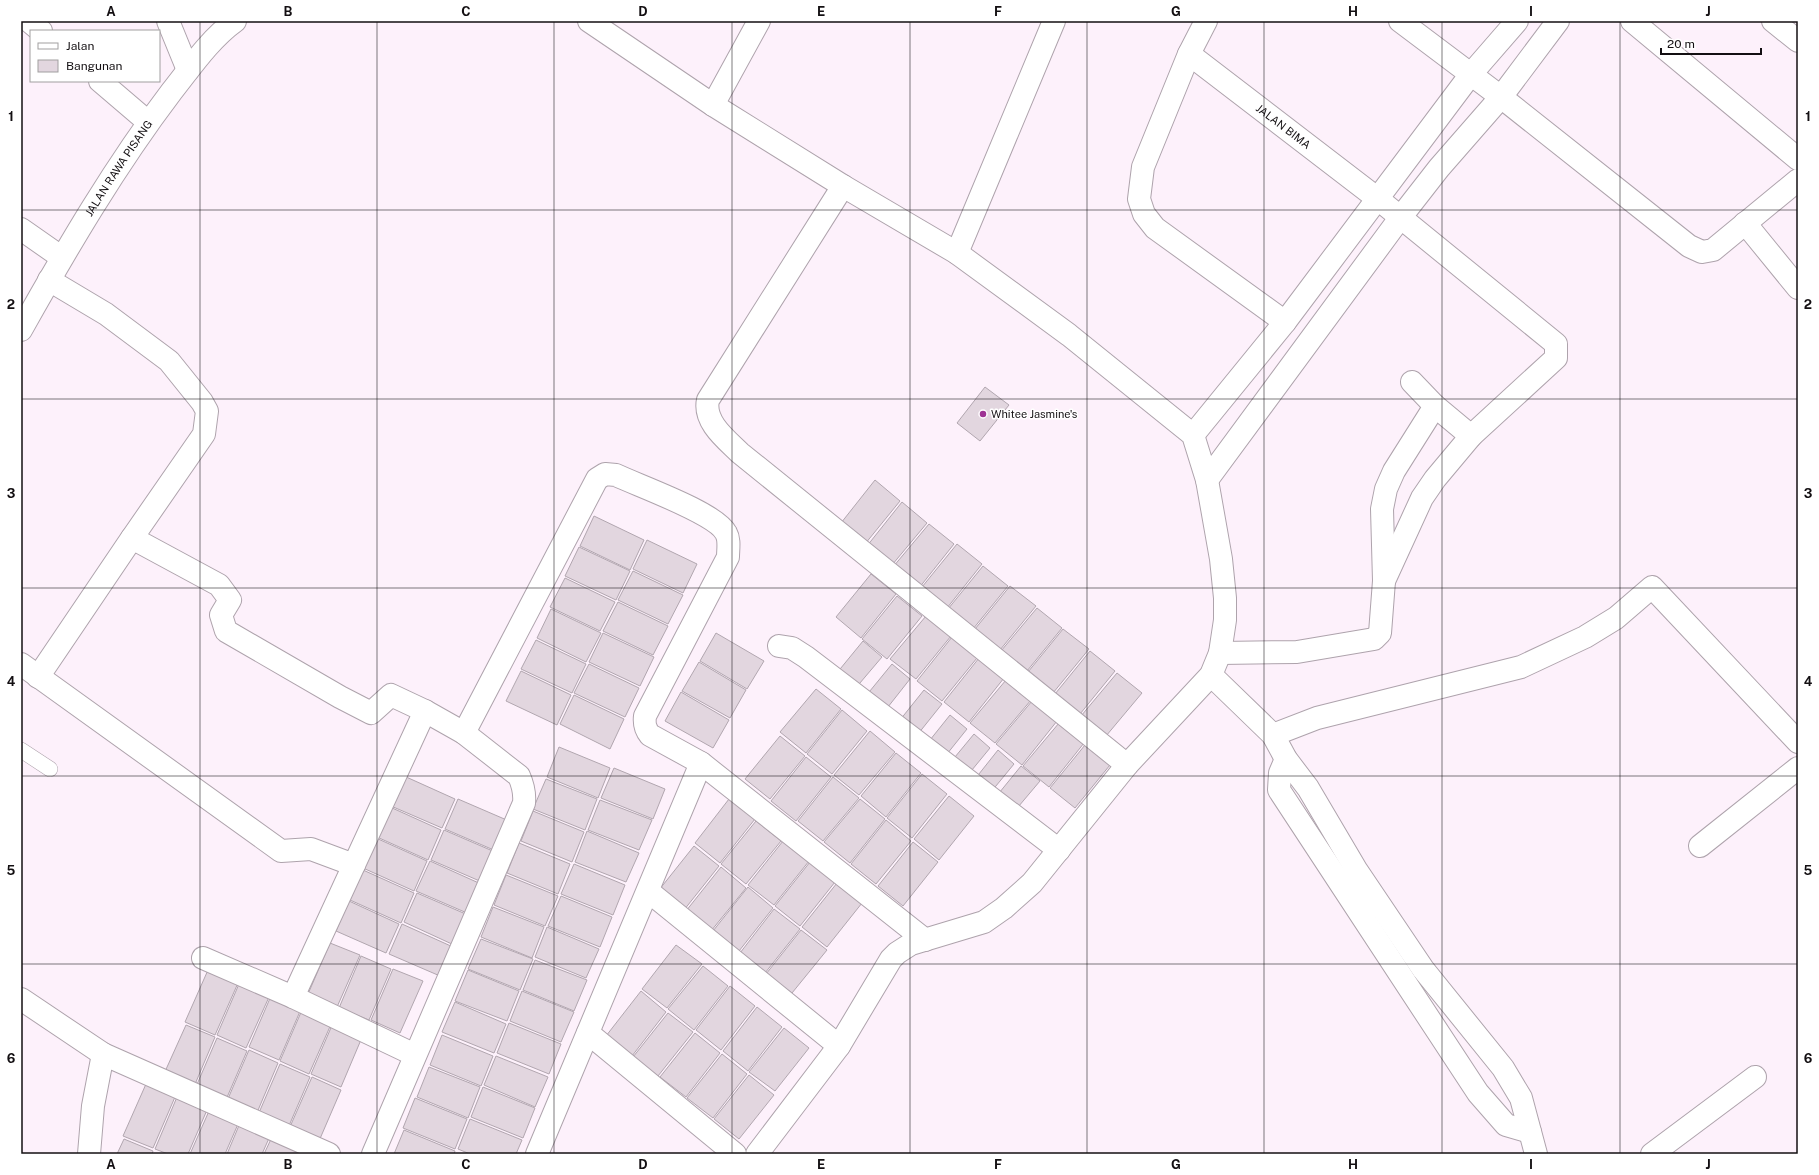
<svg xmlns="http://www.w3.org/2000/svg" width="1819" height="1175" viewBox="0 0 1819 1175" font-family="'Public Sans',sans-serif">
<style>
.building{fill:#e2d6df;stroke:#b1a6af}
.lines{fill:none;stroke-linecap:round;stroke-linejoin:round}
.lane-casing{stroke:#aea3ac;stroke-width:16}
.street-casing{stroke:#aea3ac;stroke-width:24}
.secondary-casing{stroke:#aea3ac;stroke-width:24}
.lane{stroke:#fff;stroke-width:15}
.street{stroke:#fff;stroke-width:22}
.secondary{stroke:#fff;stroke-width:22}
.grid{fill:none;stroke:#130f12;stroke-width:1;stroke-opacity:0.55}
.poi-dot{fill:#9e3394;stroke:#fff;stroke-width:1.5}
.labels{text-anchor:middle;stroke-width:3;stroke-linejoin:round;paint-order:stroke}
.street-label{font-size:11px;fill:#130f12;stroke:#fff}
.poi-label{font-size:11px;fill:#130f12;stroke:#fff;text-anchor:start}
.neatline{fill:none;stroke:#130f12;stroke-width:1.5}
.grid-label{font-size:13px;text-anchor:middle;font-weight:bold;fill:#130f12}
</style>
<rect width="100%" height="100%" fill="#fdf1fb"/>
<g class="building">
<path d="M985 387 1009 405 980 441 957 423Z"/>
<path d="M875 480 900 501 865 544 841 523Z"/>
<path d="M902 502 927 523 892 565 867 546Z"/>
<path d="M594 516 644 540 630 570 580 546Z"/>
<path d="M929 524 954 544 919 588 893 567Z"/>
<path d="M647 540 697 564 683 593 633 569Z"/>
<path d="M957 544 982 564 947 608 922 587Z"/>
<path d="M579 547 630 571 616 600 565 576Z"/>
<path d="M983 566 1008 586 973 629 948 609Z"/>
<path d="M633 571 683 595 668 624 618 600Z"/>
<path d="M871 574 896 594 861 638 836 617Z"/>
<path d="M565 578 615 602 600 631 550 607Z"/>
<path d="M1010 586 1036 606 1000 650 975 629Z"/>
<path d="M897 596 922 616 887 659 862 639Z"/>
<path d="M618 602 668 626 653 655 603 631Z"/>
<path d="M1037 608 1062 628 1027 671 1001 651Z"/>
<path d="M551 609 601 633 586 662 537 638Z"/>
<path d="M926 616 951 636 916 679 890 659Z"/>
<path d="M1063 629 1089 649 1053 693 1028 672Z"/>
<path d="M603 633 654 657 640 686 589 662Z"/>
<path d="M716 633 764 661 747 689 700 661Z"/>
<path d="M952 637 977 658 942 701 917 681Z"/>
<path d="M536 640 586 664 572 693 521 669Z"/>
<path d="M863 641 882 657 854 690 836 674Z"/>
<path d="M1090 651 1115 671 1080 714 1055 694Z"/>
<path d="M979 658 1004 678 969 722 944 702Z"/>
<path d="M699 662 746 690 730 718 682 691Z"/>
<path d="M589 664 639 688 625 717 574 693Z"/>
<path d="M892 664 910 679 884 712 865 697Z"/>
<path d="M521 671 571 695 557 725 506 701Z"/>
<path d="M1117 673 1142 693 1106 736 1081 716Z"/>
<path d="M1006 680 1031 700 995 743 970 723Z"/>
<path d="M816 689 841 709 806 753 780 732Z"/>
<path d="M924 690 942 704 918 734 900 720Z"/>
<path d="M681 692 729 720 713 748 665 721Z"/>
<path d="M574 695 624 719 610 749 560 724Z"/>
<path d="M1032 701 1057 721 1022 765 996 744Z"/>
<path d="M842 710 867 731 832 774 807 754Z"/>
<path d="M950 715 967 729 943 759 926 745Z"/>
<path d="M1059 723 1084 743 1049 787 1023 766Z"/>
<path d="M870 731 895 752 859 795 834 775Z"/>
<path d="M974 734 990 748 967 776 950 763Z"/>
<path d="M780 736 805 756 770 799 745 779Z"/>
<path d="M1085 745 1110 765 1075 808 1050 788Z"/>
<path d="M559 747 610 768 598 798 547 777Z"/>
<path d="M998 750 1014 764 991 792 975 779Z"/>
<path d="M896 753 921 773 886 817 861 796Z"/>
<path d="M806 757 831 777 796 821 771 801Z"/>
<path d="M1021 766 1040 781 1013 813 995 798Z"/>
<path d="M614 768 665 789 653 819 601 798Z"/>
<path d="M922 774 947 794 912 838 887 818Z"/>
<path d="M404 776 455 799 442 828 391 806Z"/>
<path d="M833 777 859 798 823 841 798 821Z"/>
<path d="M546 779 597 799 585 830 533 809Z"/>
<path d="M949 796 974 816 939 860 914 839Z"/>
<path d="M458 799 509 821 496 851 445 829Z"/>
<path d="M729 799 755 819 720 863 695 843Z"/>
<path d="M860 799 885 819 850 863 824 842Z"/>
<path d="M600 800 652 820 639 850 588 830Z"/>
<path d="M390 807 441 830 428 860 377 837Z"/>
<path d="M533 811 584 832 572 862 521 841Z"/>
<path d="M886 820 911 841 876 884 851 864Z"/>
<path d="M756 821 781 841 746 884 721 864Z"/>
<path d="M444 830 495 852 482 882 431 860Z"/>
<path d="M587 831 639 853 626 882 575 862Z"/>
<path d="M376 838 427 861 414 891 363 868Z"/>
<path d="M783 841 809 861 774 905 748 885Z"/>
<path d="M913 842 938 862 903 906 878 886Z"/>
<path d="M519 843 570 864 558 894 507 873Z"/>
<path d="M694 846 719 866 684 910 659 890Z"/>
<path d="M430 861 481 884 467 913 416 891Z"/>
<path d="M810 862 835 882 800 926 775 906Z"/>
<path d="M574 864 625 885 613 915 561 894Z"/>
<path d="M721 867 746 888 711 931 686 911Z"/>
<path d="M363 870 414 893 401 923 350 900Z"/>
<path d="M506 875 558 896 545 926 494 905Z"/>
<path d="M837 883 862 903 827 947 802 927Z"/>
<path d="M748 887 773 908 739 951 713 931Z"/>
<path d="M417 893 468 915 454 945 404 922Z"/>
<path d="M561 896 612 917 600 947 548 926Z"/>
<path d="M349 901 399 924 386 953 336 931Z"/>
<path d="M493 907 544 927 532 958 481 937Z"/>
<path d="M774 909 800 929 765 973 740 953Z"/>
<path d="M402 924 453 947 440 976 389 954Z"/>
<path d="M547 927 599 949 586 978 535 957Z"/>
<path d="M801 930 827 950 792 993 766 974Z"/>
<path d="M481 939 533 959 520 990 468 969Z"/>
<path d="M330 943 360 955 337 1007 308 994Z"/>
<path d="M676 945 702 964 667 1008 642 989Z"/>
<path d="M361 956 391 969 369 1020 339 1008Z"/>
<path d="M535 960 587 980 574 1011 523 990Z"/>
<path d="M703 966 728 986 694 1030 668 1009Z"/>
<path d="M393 969 423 981 400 1033 371 1020Z"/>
<path d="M208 970 238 983 215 1035 185 1022Z"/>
<path d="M468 970 519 991 507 1021 455 1001Z"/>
<path d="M239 984 269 997 246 1048 217 1035Z"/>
<path d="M730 986 755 1006 721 1050 696 1030Z"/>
<path d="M522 991 574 1012 561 1042 510 1021Z"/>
<path d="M641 991 666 1012 632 1056 606 1036Z"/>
<path d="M271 996 301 1009 279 1060 249 1047Z"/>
<path d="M455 1002 506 1024 494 1053 442 1032Z"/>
<path d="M757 1007 782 1027 748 1071 723 1051Z"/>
<path d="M302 1010 332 1022 309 1074 280 1061Z"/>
<path d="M668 1013 693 1032 658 1076 633 1057Z"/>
<path d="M333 1023 363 1035 341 1087 311 1074Z"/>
<path d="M509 1023 561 1044 549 1074 497 1053Z"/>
<path d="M186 1025 215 1037 193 1089 163 1076Z"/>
<path d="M784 1028 809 1048 775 1091 749 1072Z"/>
<path d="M695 1033 720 1053 686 1097 660 1077Z"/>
<path d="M442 1035 493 1056 481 1086 430 1065Z"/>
<path d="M217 1038 247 1051 225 1102 195 1089Z"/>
<path d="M249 1050 278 1063 256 1115 227 1101Z"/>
<path d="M722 1054 747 1074 713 1118 687 1098Z"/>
<path d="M496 1056 548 1077 535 1107 484 1085Z"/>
<path d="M280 1064 310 1077 288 1128 258 1115Z"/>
<path d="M429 1067 480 1087 468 1118 417 1097Z"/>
<path d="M749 1075 774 1095 739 1139 714 1119Z"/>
<path d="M312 1077 341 1090 319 1141 289 1129Z"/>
<path d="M146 1084 175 1097 153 1148 123 1136Z"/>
<path d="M483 1087 535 1108 523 1138 471 1117Z"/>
<path d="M177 1097 207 1110 188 1154H168L155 1149Z"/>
<path d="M415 1098 467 1119 455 1149 403 1128Z"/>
<path d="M209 1111 238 1124 225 1154H190Z"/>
<path d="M470 1119 522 1140 516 1154H470L458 1149Z"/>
<path d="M240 1123 270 1136 262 1154H227Z"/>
<path d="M404 1130 455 1151 454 1154H394Z"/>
<path d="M272 1137 301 1150 299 1154H264Z"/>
<path d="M124 1139 153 1151 152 1154H117Z"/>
</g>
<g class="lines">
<g class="lane-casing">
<path id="lane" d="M21 750 50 769"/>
</g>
<g class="street-casing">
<g id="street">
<path d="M29 21 41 31"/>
<path d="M168 21 188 70"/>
<path d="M589 21 713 105 843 186 957 253 1069 335 1193 435 1207 480 1221 559 1225 598V620L1220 653 1211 675 1127 765 1032 883 1004 908 984 922 911 944 897 953 891 959 839 1046 757 1154"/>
<path d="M1206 21 1189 54 1143 167 1139 199 1144 214 1155 228 1285 322"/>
<path d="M1400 21 1501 97 1689 246 1702 252 1713 250 1798 180"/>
<path d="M1632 21 1798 159"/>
<path d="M1773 21 1798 41"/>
<path id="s1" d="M1189 54 1378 199 1556 344V358L1471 436 1435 479 1422 498 1384 581"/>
<path d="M100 81 148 122"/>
<path d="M713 105 759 21"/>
<path d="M843 186 708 400C703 422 727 440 740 453L1127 765"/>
<path d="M1745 223 1798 288"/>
<path d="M21 229 61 257"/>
<path d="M957 253 1054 21"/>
<path d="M49 280 106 314 169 361 202 402 207 411 204 434 132 538 219 585 230 600 221 615 226 631 340 697 371 713 391 695 425 711 464 733 519 776C523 785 525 793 524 803L373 1154"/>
<path d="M1412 382 1435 406 1471 436"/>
<path d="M1193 435 1285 322 1471 74 1517 21"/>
<path d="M1207 480 1400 218 1439 168 1501 97 1558 21"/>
<path d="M779 646 792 648 806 657 1059 850"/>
<path d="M1220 653 1297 652 1374 639 1380 633 1384 581 1382 509 1386 489 1394 471 1435 406"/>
<path d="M21 664 281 851 311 849 354 865"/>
<path d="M1211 675 1273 735 1286 759 1308 788 1357 871 1423 969 1503 1068 1521 1098 1536 1154"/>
<path d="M38 677 132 538"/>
<path d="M464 733 597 479 605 474 616 475C639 486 716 513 726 533 730 540 728 549 728 557L645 716C644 724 645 729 650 735L701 763 925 940"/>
<path d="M1273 735 1317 718 1521 667 1585 637 1616 618 1652 587 1798 742"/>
<path d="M1286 759 1280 773 1279 790 1478 1093 1506 1125 1530 1132"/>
<path d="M1700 846 1798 768"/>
<path d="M648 891 839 1046"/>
<path d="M203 958 293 997 415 1055"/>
<path d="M293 997 425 711"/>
<path d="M21 999 103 1054"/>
<path d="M588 1033 735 1154"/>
<path d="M89 1154 93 1106 103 1054 329 1154"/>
<path d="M537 1154 701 763"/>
<path d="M1652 1154 1755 1077"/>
</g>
</g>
<g class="secondary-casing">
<g id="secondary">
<path id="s2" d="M21 330C67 248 115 166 172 91 191 67 210 39 235 21"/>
</g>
</g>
<use href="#lane" class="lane"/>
<use href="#street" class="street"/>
<use href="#secondary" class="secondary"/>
</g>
<path class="grid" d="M200 21V1154M377 21V1154M554 21V1154M732 21V1154M910 21V1154M1087 21V1154M1264 21V1154M1442 21V1154M1620 21V1154M21 210H1798M21 399H1798M21 588H1798M21 776H1798M21 964H1798"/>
<circle class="poi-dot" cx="983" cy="414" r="4"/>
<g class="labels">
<g class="street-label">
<text dy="4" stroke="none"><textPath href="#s1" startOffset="119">JALAN BIMA</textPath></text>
<text dy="4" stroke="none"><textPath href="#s2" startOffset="189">JALAN RAWA PISANG</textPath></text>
</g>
<g class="poi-label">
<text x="991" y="418">Whitee Jasmine's</text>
</g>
</g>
<rect width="1819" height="1175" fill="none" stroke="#ffffff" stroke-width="44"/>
<rect x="30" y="30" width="130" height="52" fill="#ffffff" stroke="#a19fa0"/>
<rect x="38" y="43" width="20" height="6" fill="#ffffff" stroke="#a19fa0"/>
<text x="66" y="50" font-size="12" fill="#130f12">Jalan</text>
<rect x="38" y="60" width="20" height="12" fill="#e2d6df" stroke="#a19fa0"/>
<text x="66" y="70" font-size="12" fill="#130f12">Bangunan</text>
<path d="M1661 48v6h100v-6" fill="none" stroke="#130f12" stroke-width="2"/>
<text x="1667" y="48" font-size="12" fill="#130f12" stroke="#ffffff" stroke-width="3" paint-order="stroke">20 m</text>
<rect x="22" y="22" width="1775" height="1131" class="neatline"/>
<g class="grid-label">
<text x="111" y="16">A</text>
<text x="288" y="16">B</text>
<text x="466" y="16">C</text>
<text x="643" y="16">D</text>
<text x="821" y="16">E</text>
<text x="998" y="16">F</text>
<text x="1176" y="16">G</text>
<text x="1353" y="16">H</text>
<text x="1531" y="16">I</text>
<text x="1708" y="16">J</text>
<text x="11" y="121">1</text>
<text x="1808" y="121">1</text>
<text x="11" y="309">2</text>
<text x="1808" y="309">2</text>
<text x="11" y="498">3</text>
<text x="1808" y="498">3</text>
<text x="11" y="686">4</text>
<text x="1808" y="686">4</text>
<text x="11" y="875">5</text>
<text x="1808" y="875">5</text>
<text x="11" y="1063">6</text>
<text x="1808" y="1063">6</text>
<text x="111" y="1169">A</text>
<text x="288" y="1169">B</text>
<text x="466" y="1169">C</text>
<text x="643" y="1169">D</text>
<text x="821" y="1169">E</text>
<text x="998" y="1169">F</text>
<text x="1176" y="1169">G</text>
<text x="1353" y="1169">H</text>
<text x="1531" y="1169">I</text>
<text x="1708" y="1169">J</text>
</g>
</svg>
